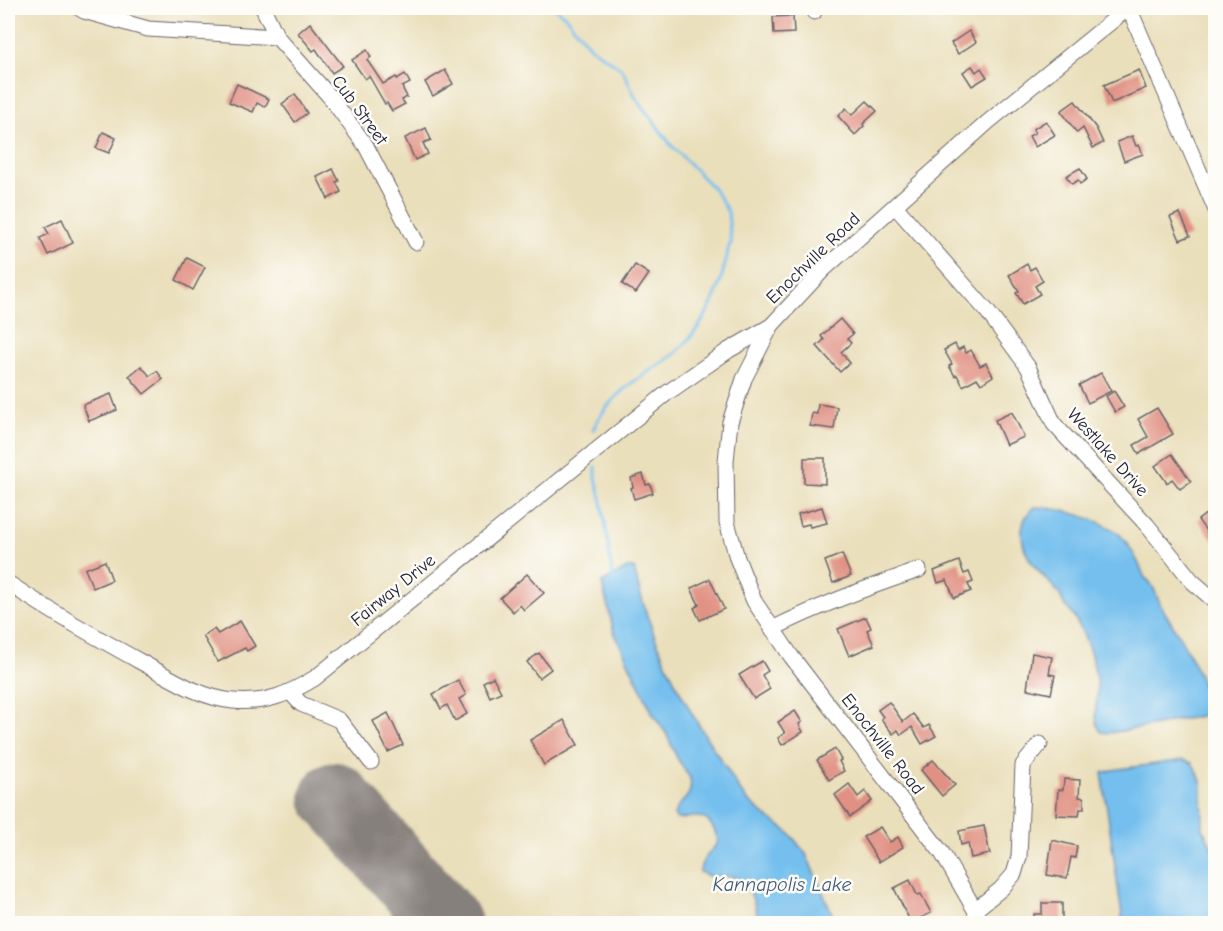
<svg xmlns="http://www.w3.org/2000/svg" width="1223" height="931" viewBox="0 0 1223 931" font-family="'Comic Neue',sans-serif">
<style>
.water{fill:#75bfee;stroke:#4c7094;stroke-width:1.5}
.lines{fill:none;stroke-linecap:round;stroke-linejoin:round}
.stream{stroke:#75bfee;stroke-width:3}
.runway{stroke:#86807b;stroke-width:70}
.building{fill:#e19184}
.minor-casing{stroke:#686468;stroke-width:17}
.minor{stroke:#fff;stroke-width:15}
.labels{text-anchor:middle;stroke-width:5;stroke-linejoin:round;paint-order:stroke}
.street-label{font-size:18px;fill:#22223b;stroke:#fdfcf7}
.water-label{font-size:20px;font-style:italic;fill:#3f597a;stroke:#fdfcf7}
</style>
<rect width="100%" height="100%" fill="#fdfcf7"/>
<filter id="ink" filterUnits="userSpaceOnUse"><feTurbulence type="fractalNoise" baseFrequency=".0167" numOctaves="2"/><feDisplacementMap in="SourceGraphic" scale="12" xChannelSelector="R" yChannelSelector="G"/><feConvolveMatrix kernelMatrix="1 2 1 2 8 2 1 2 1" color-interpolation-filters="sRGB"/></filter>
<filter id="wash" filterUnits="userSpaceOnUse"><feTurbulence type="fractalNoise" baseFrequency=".008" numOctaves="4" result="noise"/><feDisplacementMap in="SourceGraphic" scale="24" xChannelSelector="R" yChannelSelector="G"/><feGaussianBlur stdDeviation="1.35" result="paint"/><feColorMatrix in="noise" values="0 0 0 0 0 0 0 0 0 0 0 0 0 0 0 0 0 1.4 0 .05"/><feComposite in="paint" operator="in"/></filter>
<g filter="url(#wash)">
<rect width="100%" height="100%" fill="#eadfbb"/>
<g class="water">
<path d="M1035 507C1060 508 1099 518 1119 534 1129 543 1140 566 1145 578 1154 583 1157 598 1161 606 1175 629 1214 689 1206 714 1192 720 1177 718 1163 724L1109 733 1101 732C1091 717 1099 698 1097 682 1094 661 1086 637 1075 618 1072 613 1070 611 1066 607 1063 604 1062 599 1060 595 1052 583 1038 573 1030 560 1020 543 1017 520 1035 507Z"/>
<path d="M627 568H634C649 640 684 706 725 766 732 776 737 788 745 797 757 812 773 820 788 832 795 838 798 846 805 852L836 923H759C754 901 750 874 723 876 714 877 708 877 700 872 700 859 712 852 718 842 716 831 710 817 697 817 690 816 684 820 677 819L674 815C679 798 694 800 690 778L677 758 666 733 653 714 614 632 602 583Z"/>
<path d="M1184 760 1192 763 1198 773 1202 785 1203 829 1215 853V923H1123L1102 773 1112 770Z"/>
</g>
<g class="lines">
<g class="stream">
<path d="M555 8 566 17 590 47 622 69 636 98 671 145 714 189 728 212 731 244 729 246C721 288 710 318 680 349 669 360 654 367 642 376 623 388 601 409 593 430"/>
<path d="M596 467V478L602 502 613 579"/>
</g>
<path class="runway" d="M335 797 447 924"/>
</g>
<g id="blocks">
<g class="building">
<path d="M793 16 794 33 774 34 773 17Z"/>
<path d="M310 23 343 66 332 73 316 49 313 51 298 33Z"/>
<path d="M969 31 976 42 958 54 951 43Z"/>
<path d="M367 50 371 57 367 60 383 84 396 77 397 79 405 74 410 83 402 87 407 97 402 100 405 104 392 111 387 103 385 104 369 76 365 79 352 60Z"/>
<path d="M972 66 976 72 981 68 987 77 972 86 963 72Z"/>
<path d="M445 70 453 84 433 96 425 82Z"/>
<path d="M1139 70 1146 88 1112 103 1104 85Z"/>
<path d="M237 84 269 99 265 107 257 103 253 112 229 102Z"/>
<path d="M295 94 307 113 295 122 282 104Z"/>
<path d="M867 101 877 111 863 124 864 126 855 135 838 116 846 108 852 115Z"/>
<path d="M1075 101 1096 128 1103 143 1093 148 1083 128 1077 133 1061 111Z"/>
<path d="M1046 121 1055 135 1035 147 1029 136 1035 133 1033 129Z"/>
<path d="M426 128 431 140 423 143 428 154 415 160 405 138Z"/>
<path d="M103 132 116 138 109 153 96 148Z"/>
<path d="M1132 136 1136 146 1139 145 1143 154 1124 161 1117 142Z"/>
<path d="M1080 168 1087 179 1080 184 1078 180 1072 184 1066 176Z"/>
<path d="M333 169 339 181 336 182 341 192 328 199 317 177Z"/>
<path d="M1180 213 1190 236 1180 240 1170 217Z"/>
<path d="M62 219 73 243 48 255 40 238 49 234 45 227Z"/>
<path d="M187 258 205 267 193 290 176 280Z"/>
<path d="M1027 264 1030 270 1035 267 1043 281 1035 286 1040 294 1023 304 1016 293 1019 291 1009 275Z"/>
<path d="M635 265 649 274 636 293 622 284Z"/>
<path d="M840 319 853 334 847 339 851 343 841 352 850 363 840 372 817 346 824 340 821 336Z"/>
<path d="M955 344 958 350 963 347 966 353 971 350 980 366 986 363 993 376 981 384 977 378 963 386 957 375 955 376 949 366 952 364 944 350Z"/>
<path d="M141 366 150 376 157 371 163 379 144 394 129 376Z"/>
<path d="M1101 373 1111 391 1088 403 1079 385Z"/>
<path d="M1114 391 1124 407 1115 412 1106 396Z"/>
<path d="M111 394 117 410 89 421 83 405Z"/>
<path d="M818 404 837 407 834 429 810 426 812 413 817 414Z"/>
<path d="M1157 408 1173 434 1139 454 1134 445 1148 437 1138 419Z"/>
<path d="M1012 412 1024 437 1006 445 995 420Z"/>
<path d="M1172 454 1191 481 1180 489 1172 479 1167 483 1155 466Z"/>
<path d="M804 458H825V484L804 483Z"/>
<path d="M643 474 646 485 650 484 653 493 634 499 631 488 633 487 631 478Z"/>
<path d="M822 507 827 523 810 527 809 524 801 526 798 514Z"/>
<path d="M1215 507V543L1198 520Z"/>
<path d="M842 554 851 576 833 583 825 561Z"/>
<path d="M105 561 112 580 93 588 85 569Z"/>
<path d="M959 561 964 574 969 572 973 582 968 584 971 591 954 598 947 580 938 583 934 571Z"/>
<path d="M527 574 544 593 524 610 520 605 513 612 500 598Z"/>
<path d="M710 579 724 609 700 620 694 608 699 605 691 588Z"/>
<path d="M866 617 871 628 867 630 874 645 849 656 838 629Z"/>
<path d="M240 621 255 646 247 651 245 648 218 662 203 636 214 629 218 634Z"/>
<path d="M539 653 551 669 539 678 527 662Z"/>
<path d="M1032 653 1052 657 1049 674 1055 675 1051 694 1027 689Z"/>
<path d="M762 661 768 671 762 675 770 689 754 699 739 675Z"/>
<path d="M493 677 501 692 490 697 483 682Z"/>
<path d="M458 680 466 695 459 699 467 714 455 721 447 705 441 709 433 694Z"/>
<path d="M889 702 903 722 913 714 924 728 929 725 936 736 922 744 912 727 901 735 898 730 893 734 881 719 883 717 878 710Z"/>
<path d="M795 711 802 722 799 724 803 732 782 745 778 738 785 733 778 722Z"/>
<path d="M388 713 403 745 388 752 373 721Z"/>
<path d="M564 720 578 745 544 765 530 740Z"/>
<path d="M835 749 841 760 839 761 844 771 829 780 817 760Z"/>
<path d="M933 760 955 785 942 796 921 770Z"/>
<path d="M1064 779 1080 780 1079 797 1084 798V809H1080L1079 816 1056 815 1058 790H1063Z"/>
<path d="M849 784 858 797 865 791 872 801 850 817 835 795Z"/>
<path d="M984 826 990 854 971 858 968 843 961 845 959 831Z"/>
<path d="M880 827 890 842 898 837 903 847 879 862 863 837Z"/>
<path d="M1052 840 1077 846 1075 858 1071 857 1067 878 1047 875Z"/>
<path d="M910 880 917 895 921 894 931 913 911 923 894 888Z"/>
<path d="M1042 903H1062V924H1035L1034 914H1042Z"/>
</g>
</g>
</g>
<g filter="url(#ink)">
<use href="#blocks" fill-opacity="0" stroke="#686468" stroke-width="1.5"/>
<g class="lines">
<g class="minor-casing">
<g id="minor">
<path d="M79 8 84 11 148 29 277 37"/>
<path d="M263 8 277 37 331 98 366 146 416 242"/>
<path d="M812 8 814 12"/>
<path d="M1129 8 1216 210"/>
<path d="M895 206 987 311 1028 367 1054 424 1147 525 1192 581 1216 602"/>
<path d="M8 583C51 612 96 637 141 662 171 678 200 698 233 701 266 704 289 694 315 678L667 393 729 350 771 326"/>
<path d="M772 629C820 605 868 587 919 570"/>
<path d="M291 693 301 704 339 720 371 762"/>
<path d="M975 910 1001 889 1014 874 1019 857 1023 765 1040 744"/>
<path d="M980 924 975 910 942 853 791 656 754 601 737 558 727 522 726 461 730 422 744 379 771 326 823 270 988 122 1128 8"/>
</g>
</g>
<use href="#minor" class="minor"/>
</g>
</g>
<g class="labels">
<g class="street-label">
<text transform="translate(360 110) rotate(54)" y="6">Cub Street</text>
<text transform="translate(813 258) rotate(-44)" y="6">Enochville Road</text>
<text transform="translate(1108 452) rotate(48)" y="6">Westlake Drive</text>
<text transform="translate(393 590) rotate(-39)" y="6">Fairway Drive</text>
<text transform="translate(883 744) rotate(52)" y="6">Enochville Road</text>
</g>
<g class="water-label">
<text x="782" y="891">Kannapolis Lake</text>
</g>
</g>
<rect width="1223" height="931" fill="none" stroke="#fdfcf7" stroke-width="30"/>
</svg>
